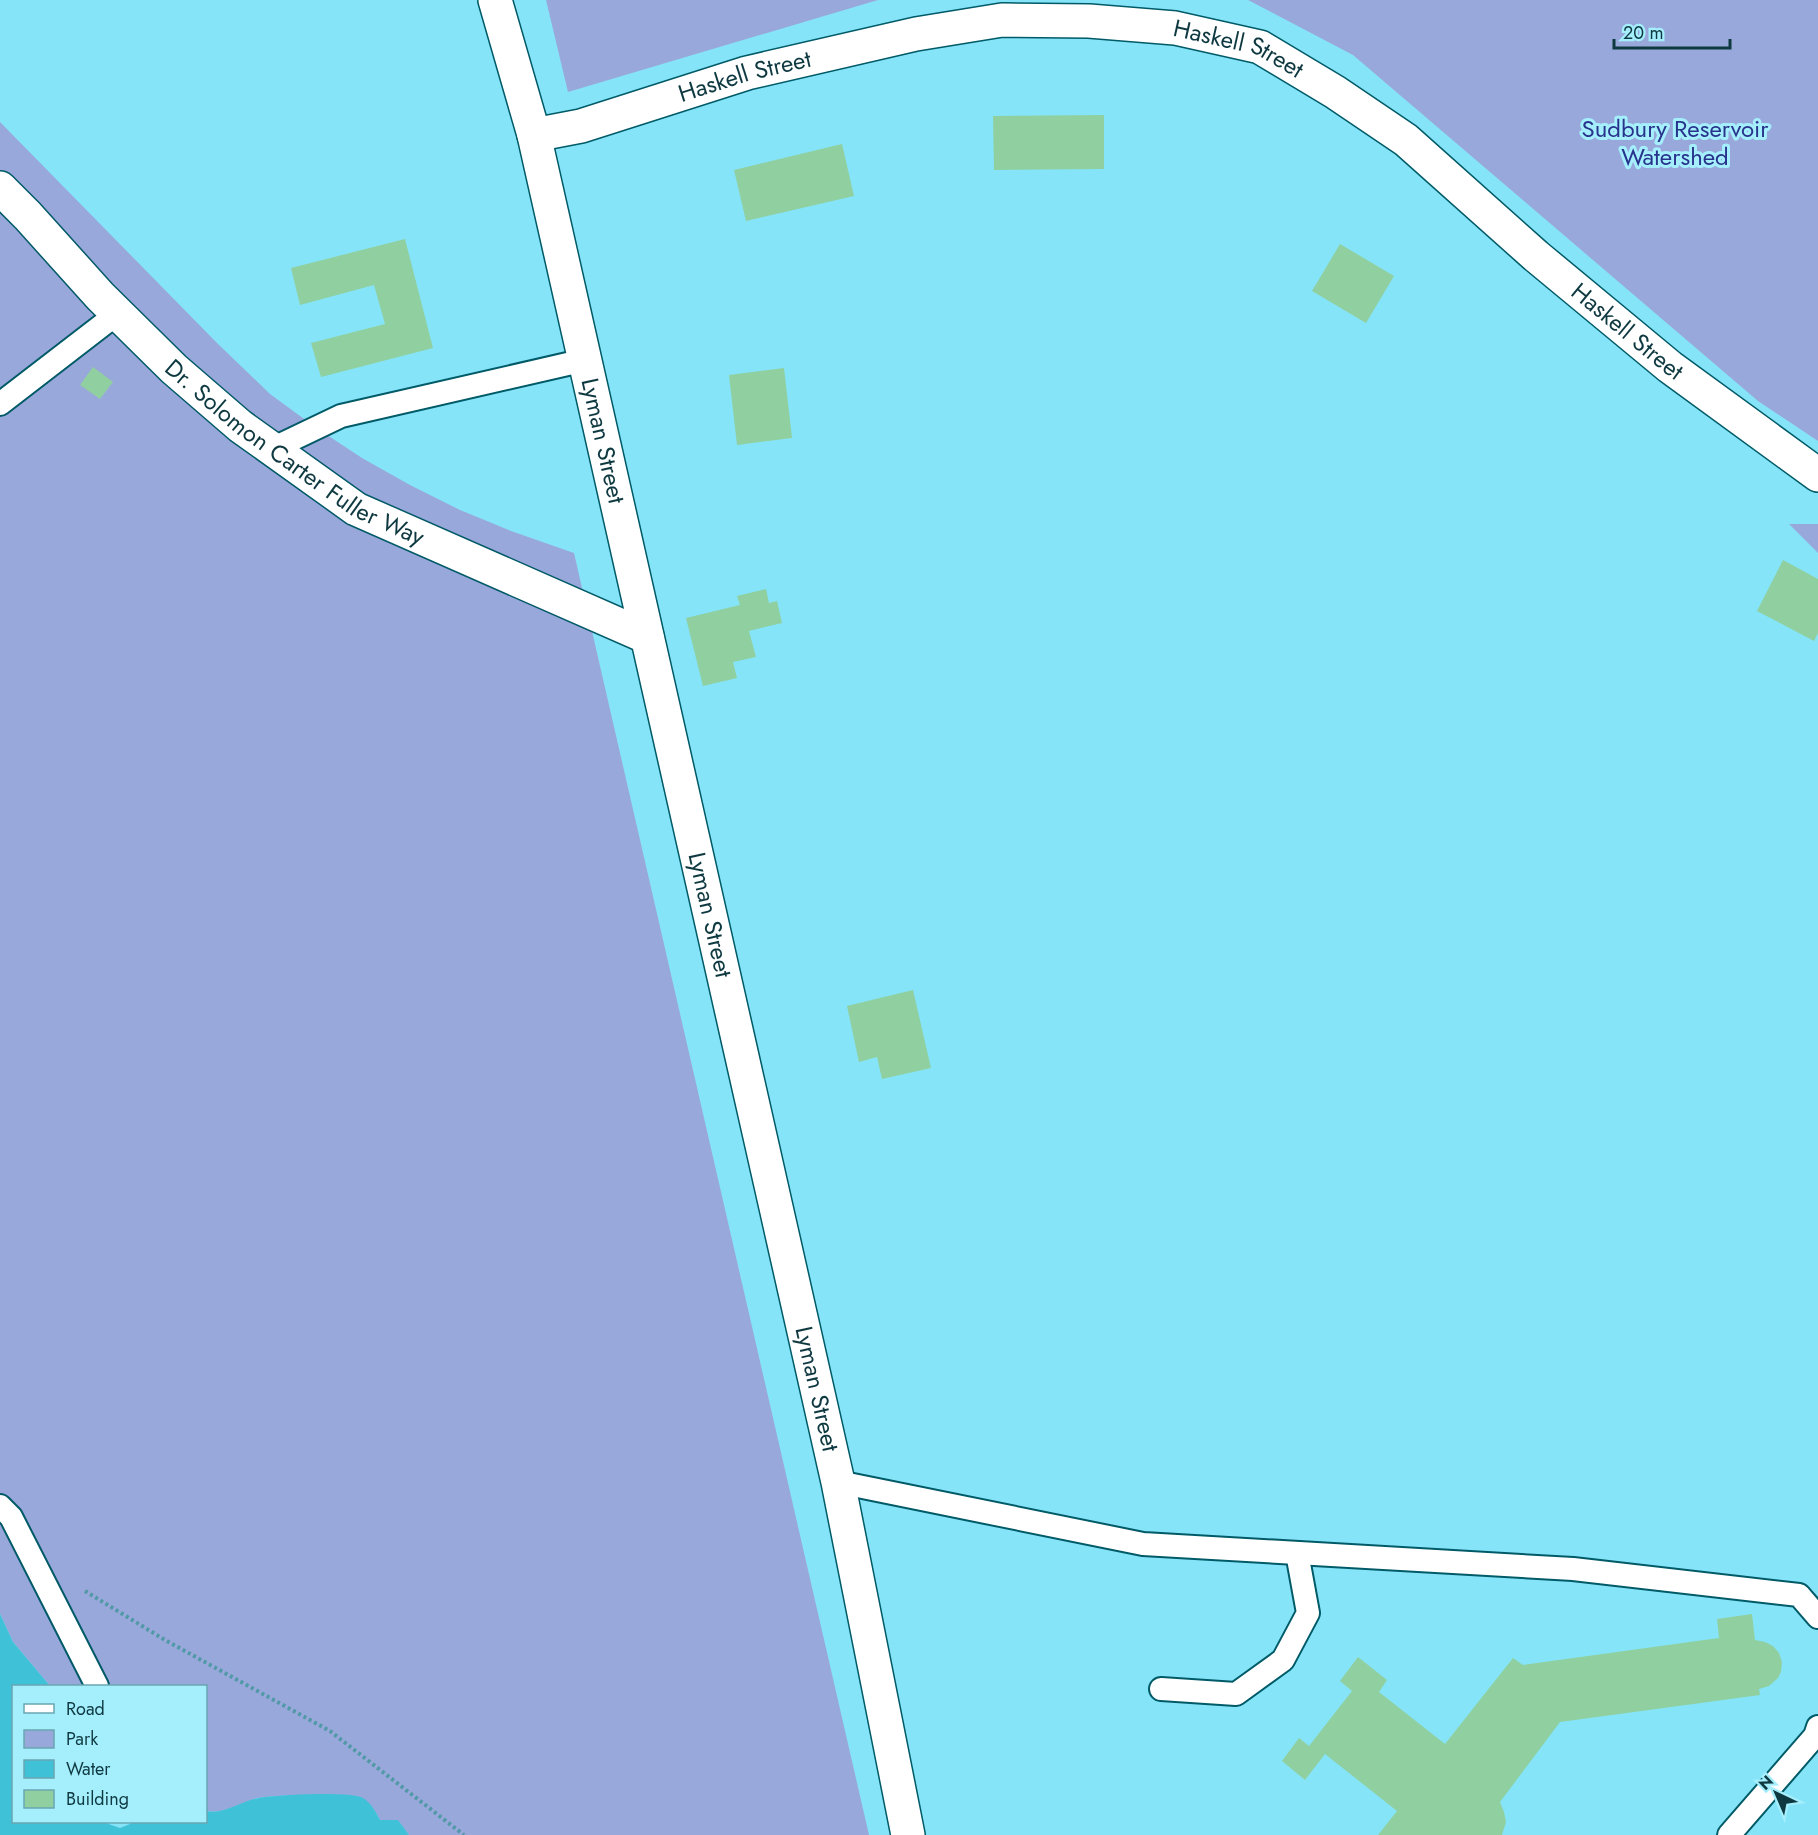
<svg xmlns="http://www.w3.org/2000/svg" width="1818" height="1835" viewBox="0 0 1818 1835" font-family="Jost,sans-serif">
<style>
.green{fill:#99a8db}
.water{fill:#3fc1d8}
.building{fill:#90d0a0}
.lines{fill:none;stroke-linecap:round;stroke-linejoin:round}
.service-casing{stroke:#005a67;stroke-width:26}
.minor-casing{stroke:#005a67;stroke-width:36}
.tertiary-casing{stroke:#005a67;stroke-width:36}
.path{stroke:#5199a7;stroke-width:4;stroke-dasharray:3 3;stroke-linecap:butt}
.service{stroke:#fff;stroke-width:22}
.minor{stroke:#fff;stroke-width:33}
.tertiary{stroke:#fff;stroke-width:33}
.labels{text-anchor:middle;stroke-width:6;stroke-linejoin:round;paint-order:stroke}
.street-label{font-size:24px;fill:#0f3941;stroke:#a5effd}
.park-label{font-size:24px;fill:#28338b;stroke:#a5effd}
</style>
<rect width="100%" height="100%" fill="#85e4f7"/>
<g class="green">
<path d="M546 0H878L568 92Z"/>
<path d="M1248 0H1818V441L1758 401 1353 55Z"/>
<path d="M0 122 218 344 270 394 315 427 362 458 410 485 460 510 511 531 574 553 869 1835H409L397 1820H380C376 1812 371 1804 363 1799 352 1792 273 1795 258 1798 240 1802 225 1815 206 1811V1686H50L13 1642 0 1614Z"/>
<path d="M1789 524H1818V553Z"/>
</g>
<path class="water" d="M0 1614 13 1642 50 1686H14V1822H103L120 1828 135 1822H206V1811C225 1815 240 1801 259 1798 276 1795 350 1791 363 1798 371 1803 376 1812 380 1820H398L409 1835H0Z"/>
<g class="building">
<path d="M1104 115V169L994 170 993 116Z"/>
<path d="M842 144 854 196 746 221 734 170Z"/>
<path d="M405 239 433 348 321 377 311 343 385 324 374 285 300 305 291 268Z"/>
<path d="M1340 244 1394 276 1366 323 1312 291Z"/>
<path d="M93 367 113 382 100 399 80 385Z"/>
<path d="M784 368 792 438 737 445 729 375Z"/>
<path d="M1783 560 1818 579V633L1814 641 1757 611Z"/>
<path d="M766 589 769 603 777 601 782 623 749 631 756 657 733 662 737 678 703 686 686 618 740 605 737 596Z"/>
<path d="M913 990 931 1068 882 1079 877 1057 859 1062 847 1006Z"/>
<path d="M1752 1614 1755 1640 1765 1642 1773 1646 1779 1653 1782 1662 1781 1672 1778 1678 1769 1686 1759 1689 1760 1695 1560 1722 1500 1802 1504 1812 1506 1822 1502 1835H1378L1397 1811 1325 1754 1305 1780 1282 1761 1299 1738 1309 1746 1352 1691 1340 1681 1358 1657 1387 1680 1379 1692 1445 1744 1513 1658 1523 1665 1719 1638 1717 1619Z"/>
</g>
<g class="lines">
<g class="service-casing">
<g id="service">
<path d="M0 404 118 313"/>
<path d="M272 449 341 416 585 360"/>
<path d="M838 1482 1143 1544 1573 1569 1799 1595 1818 1617"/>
<path d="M0 1506 11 1517 97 1686"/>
<path d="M1161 1689 1236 1694 1283 1660 1308 1613 1297 1553"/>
<path d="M1729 1835 1815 1736 1818 1727"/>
</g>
</g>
<g class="minor-casing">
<g id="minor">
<path id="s1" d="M534 135 581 126 747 73 916 34 1002 20 1089 21 1175 28 1260 47 1335 92 1406 140 1536 256 1670 367 1818 475"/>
<path id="s2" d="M0 188 28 216 100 296 174 369 240 426 356 509 647 637"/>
</g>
</g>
<g class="tertiary-casing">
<g id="tertiary">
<path id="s3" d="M495 0 534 135 838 1482 908 1835"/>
</g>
</g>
<path class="path" d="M85 1591 165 1640 330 1731 464 1835"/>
<use href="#service" class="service"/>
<use href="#minor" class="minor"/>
<use href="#tertiary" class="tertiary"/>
</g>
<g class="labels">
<g class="street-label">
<text dy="8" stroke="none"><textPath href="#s1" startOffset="723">Haskell Street</textPath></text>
<text dy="8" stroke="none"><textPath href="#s1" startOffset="219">Haskell Street</textPath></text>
<text dy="8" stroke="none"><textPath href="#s1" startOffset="1209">Haskell Street</textPath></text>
<text dy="8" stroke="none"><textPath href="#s3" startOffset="454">Lyman Street</textPath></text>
<text dy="8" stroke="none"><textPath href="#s2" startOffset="399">Dr. Solomon Carter Fuller Way</textPath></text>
<text dy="8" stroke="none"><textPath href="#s3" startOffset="940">Lyman Street</textPath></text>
<text dy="8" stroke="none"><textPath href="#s3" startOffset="1426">Lyman Street</textPath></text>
</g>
<g class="park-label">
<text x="1675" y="137">Sudbury Reservoir<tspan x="1675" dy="28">Watershed</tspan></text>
</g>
</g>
<rect x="12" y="1685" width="195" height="138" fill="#a5effd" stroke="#69a6b2" stroke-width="1.5"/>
<rect x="24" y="1704" width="30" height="9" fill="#ffffff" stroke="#69a6b2" stroke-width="1.5"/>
<text x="66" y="1715" font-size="18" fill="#0f3941">Road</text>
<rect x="24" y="1730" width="30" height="18" fill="#99a8db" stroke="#69a6b2" stroke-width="1.5"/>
<text x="66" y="1745" font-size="18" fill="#0f3941">Park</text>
<rect x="24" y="1760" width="30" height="18" fill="#3fc1d8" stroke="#69a6b2" stroke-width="1.5"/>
<text x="66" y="1775" font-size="18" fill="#0f3941">Water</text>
<rect x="24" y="1790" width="30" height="18" fill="#90d0a0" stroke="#69a6b2" stroke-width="1.5"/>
<text x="66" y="1805" font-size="18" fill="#0f3941">Building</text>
<g transform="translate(1776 1793) rotate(316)" stroke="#a5effd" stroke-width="4.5" paint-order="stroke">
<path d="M0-4.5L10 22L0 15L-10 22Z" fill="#0f3941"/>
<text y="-9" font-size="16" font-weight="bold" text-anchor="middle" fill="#0f3941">N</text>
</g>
<path d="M1614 39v9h116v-9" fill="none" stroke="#0f3941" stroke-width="3"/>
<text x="1623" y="39" font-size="18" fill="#0f3941" stroke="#a5effd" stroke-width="4.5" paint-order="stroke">20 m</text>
</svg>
